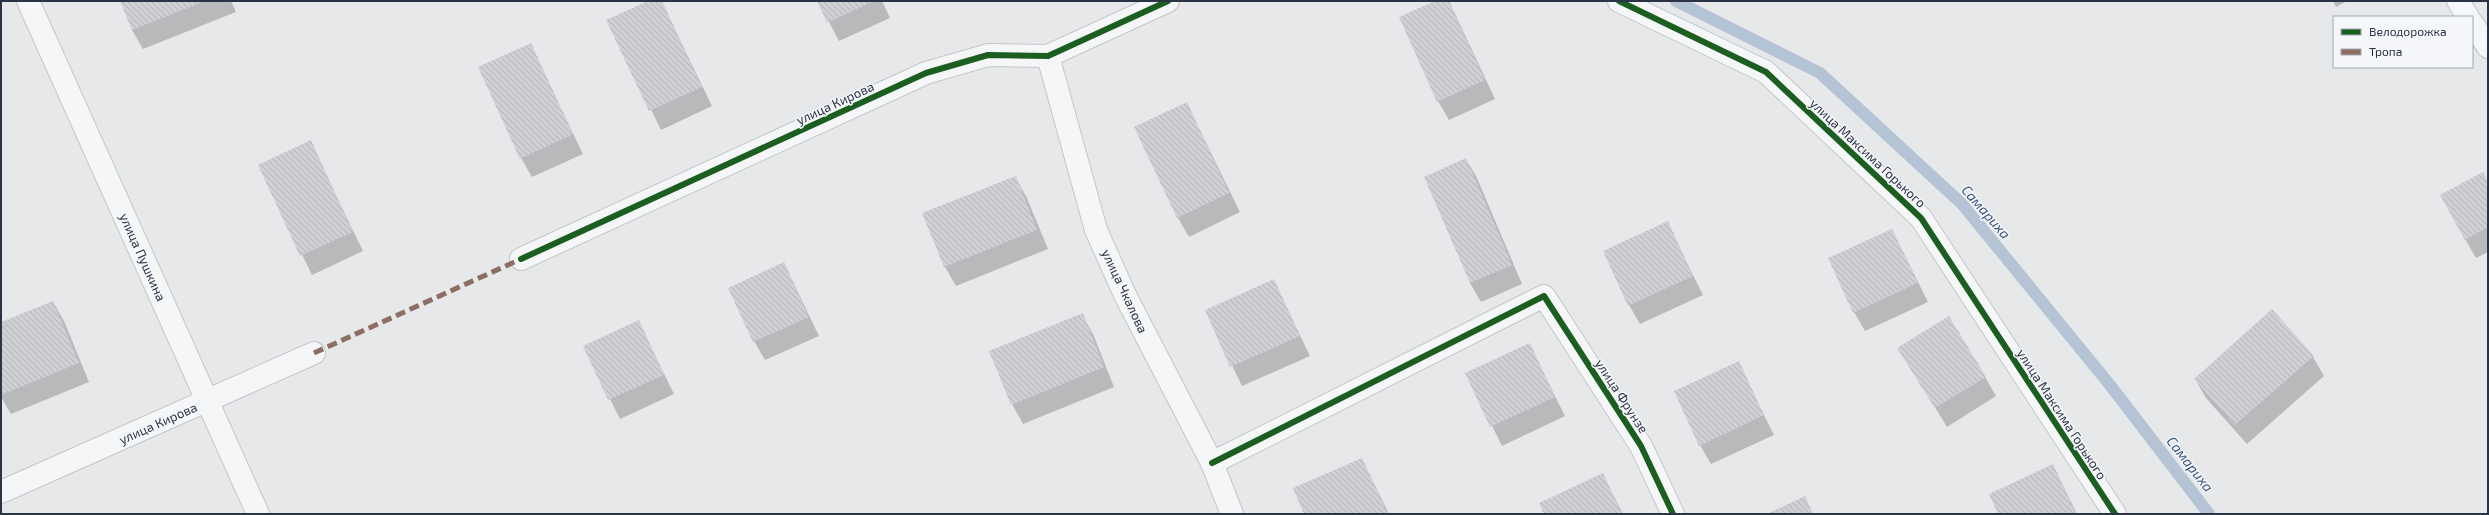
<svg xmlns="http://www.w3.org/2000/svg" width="2489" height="515" viewBox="0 0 2489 515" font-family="'Exo 2',sans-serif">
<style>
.shadow{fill:#0003}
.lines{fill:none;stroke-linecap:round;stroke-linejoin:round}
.stream{stroke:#b4c4d5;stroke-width:12}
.building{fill:url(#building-back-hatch)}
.street-casing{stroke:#c4c6c8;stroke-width:24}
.street{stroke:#f5f6f7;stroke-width:22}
.quiet{stroke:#8d6e63;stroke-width:5;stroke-dasharray:10 5;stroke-linecap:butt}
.cycleway-casing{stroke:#f4f6f9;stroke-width:8}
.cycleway{stroke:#1b5e20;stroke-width:6}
.labels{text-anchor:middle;stroke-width:3;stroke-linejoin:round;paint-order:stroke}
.street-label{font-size:13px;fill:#2b3445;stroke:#f4f6f9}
.water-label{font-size:14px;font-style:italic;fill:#34527a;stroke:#f4f6f9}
</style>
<defs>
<pattern id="building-back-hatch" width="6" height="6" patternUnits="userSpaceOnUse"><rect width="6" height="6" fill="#ced0d3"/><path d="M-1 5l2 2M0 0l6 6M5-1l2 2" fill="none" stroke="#b1b3b6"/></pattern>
</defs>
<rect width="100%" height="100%" fill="#e6e8ea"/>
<g class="shadow">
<path d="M121 1H231L236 12 143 49 132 30Z"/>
<path d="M650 1H661L712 106 661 130 608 20Z"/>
<path d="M818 1H882L890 18 839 41Z"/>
<path d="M1437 1H1449L1495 99 1449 120 1438 101Z"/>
<path d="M2333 1H2347L2336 7Z"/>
<path d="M530 44 583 154 532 177 521 158Z"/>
<path d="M1187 104 1240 212 1189 237 1178 218Z"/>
<path d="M310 142 363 251 312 275 259 165Z"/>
<path d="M1466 159 1477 178 1522 284 1481 302 1470 283Z"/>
<path d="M1015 177 1026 196 1048 249 956 286 945 267 923 214Z"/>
<path d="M2488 183V252L2476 258 2465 239Z"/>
<path d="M1667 223 1703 295 1640 324 1629 305Z"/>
<path d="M1892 230 1928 302 1865 331 1854 312Z"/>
<path d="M784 263 819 336 765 360 754 341Z"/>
<path d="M1274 281 1310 356 1242 386 1206 311Z"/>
<path d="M53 302 64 321 89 382 11 414 1 397V323Z"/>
<path d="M1082 315 1093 334 1114 387 1023 424 1012 404Z"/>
<path d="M638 321 674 394 620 419 584 346Z"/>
<path d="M1529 344 1565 416 1502 446 1466 373Z"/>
<path d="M2313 357 2324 376 2247 444 2206 398 2195 379Z"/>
<path d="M1738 363 1774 435 1711 464 1700 445Z"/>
<path d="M1910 367 1985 377 1996 396 1947 427Z"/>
<path d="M1362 459 1389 514H1305Z"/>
<path d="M2053 465 2077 514H1999Z"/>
<path d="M1603 475 1623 514H1545Z"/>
</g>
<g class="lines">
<path class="stream" d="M1676 1 1820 73 1962 204 2110 385 2209 514"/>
</g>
<g class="building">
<path d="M120 1H205L132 30Z"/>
<path d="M648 1H662L702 87 649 111 606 20Z"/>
<path d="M817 1H874L827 23Z"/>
<path d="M1435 1H1449L1485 80 1437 102 1399 17Z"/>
<path d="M531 43 573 134 520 159 478 67Z"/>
<path d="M1187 102 1229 193 1177 218 1134 127Z"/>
<path d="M311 140 353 232 300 256 258 165Z"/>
<path d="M1466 158 1512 265 1470 283 1424 177Z"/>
<path d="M2483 172 2488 182V227L2465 240 2440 195Z"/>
<path d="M1016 176 1037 230 944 267 922 213Z"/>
<path d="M1668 221 1693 276 1628 306 1603 251Z"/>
<path d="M1892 229 1918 283 1853 313 1828 258Z"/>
<path d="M784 262 809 317 753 342 728 288Z"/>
<path d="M1274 279 1300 336 1230 367 1205 310Z"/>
<path d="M53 301 79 363 1 395V322Z"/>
<path d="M2272 309 2314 356 2235 425 2194 379Z"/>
<path d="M1083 313 1104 367 1011 405 989 351Z"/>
<path d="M1949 316 1986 377 1935 408 1897 348Z"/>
<path d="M639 320 664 375 608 400 583 346Z"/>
<path d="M1530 343 1555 397 1490 427 1465 373Z"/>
<path d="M1739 361 1764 415 1699 446 1674 391Z"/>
<path d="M1362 458 1388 514H1304L1293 488Z"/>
<path d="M2053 464 2076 514H1998L1989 494Z"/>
<path d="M1603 473 1622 514H1544L1539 503Z"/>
<path d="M1805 496 1813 514H1767Z"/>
</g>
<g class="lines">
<g class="street-casing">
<g id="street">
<path d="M28 1 258 514"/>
<path d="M1619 1 1766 72 1921 218 2115 514"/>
<path d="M2458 1 2468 17"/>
<path d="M2472 23 2488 47"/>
<path d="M1048 56 1096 230 1125 295 1212 463 1232 514"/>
<path d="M521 259 926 73 988 55 1048 56 1168 1"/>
<path d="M1212 463 1544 296 1641 446 1673 514"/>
<path d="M1 492 314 353"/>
</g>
</g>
<use href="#street" class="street"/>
<path class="quiet" d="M314 353 521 259"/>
<g class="cycleway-casing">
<g id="cycleway">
<path d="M1619 1 1766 72 1921 218 2115 514"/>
<path d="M521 259 926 73 988 55 1048 56 1168 1"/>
<path d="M1212 463 1544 296 1641 446 1673 514"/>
</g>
</g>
<use href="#cycleway" class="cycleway"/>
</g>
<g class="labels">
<g class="street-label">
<text transform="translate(835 103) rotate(-25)" y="5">улица Кирова</text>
<text transform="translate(1868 153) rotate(43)" y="5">улица Максима Горького</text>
<text transform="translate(143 257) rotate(66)" y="5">улица Пушкина</text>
<text transform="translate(1125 291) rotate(65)" y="5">улица Чкалова</text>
<text transform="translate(1622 396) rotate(57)" y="5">улица Фрунзе</text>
<text transform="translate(2062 414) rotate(57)" y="5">улица Максима Горького</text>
<text transform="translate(158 423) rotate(-24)" y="5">улица Кирова</text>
</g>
<g class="water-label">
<text transform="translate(1986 212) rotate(49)" y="5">Самариха</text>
<text transform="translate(2190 464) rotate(52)" y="5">Самариха</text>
</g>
</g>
<rect width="2489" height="515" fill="none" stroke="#2b3445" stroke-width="4"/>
<rect x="2333" y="16" width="140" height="52" fill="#f4f6f9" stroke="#a4a8b1"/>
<rect x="2341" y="29" width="20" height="6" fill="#1b5e20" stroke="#a4a8b1"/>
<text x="2369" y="36" font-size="12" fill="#2b3445">Велодорожка</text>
<rect x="2341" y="49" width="20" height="6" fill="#8d6e63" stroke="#a4a8b1"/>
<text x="2369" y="56" font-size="12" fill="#2b3445">Тропа</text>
</svg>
